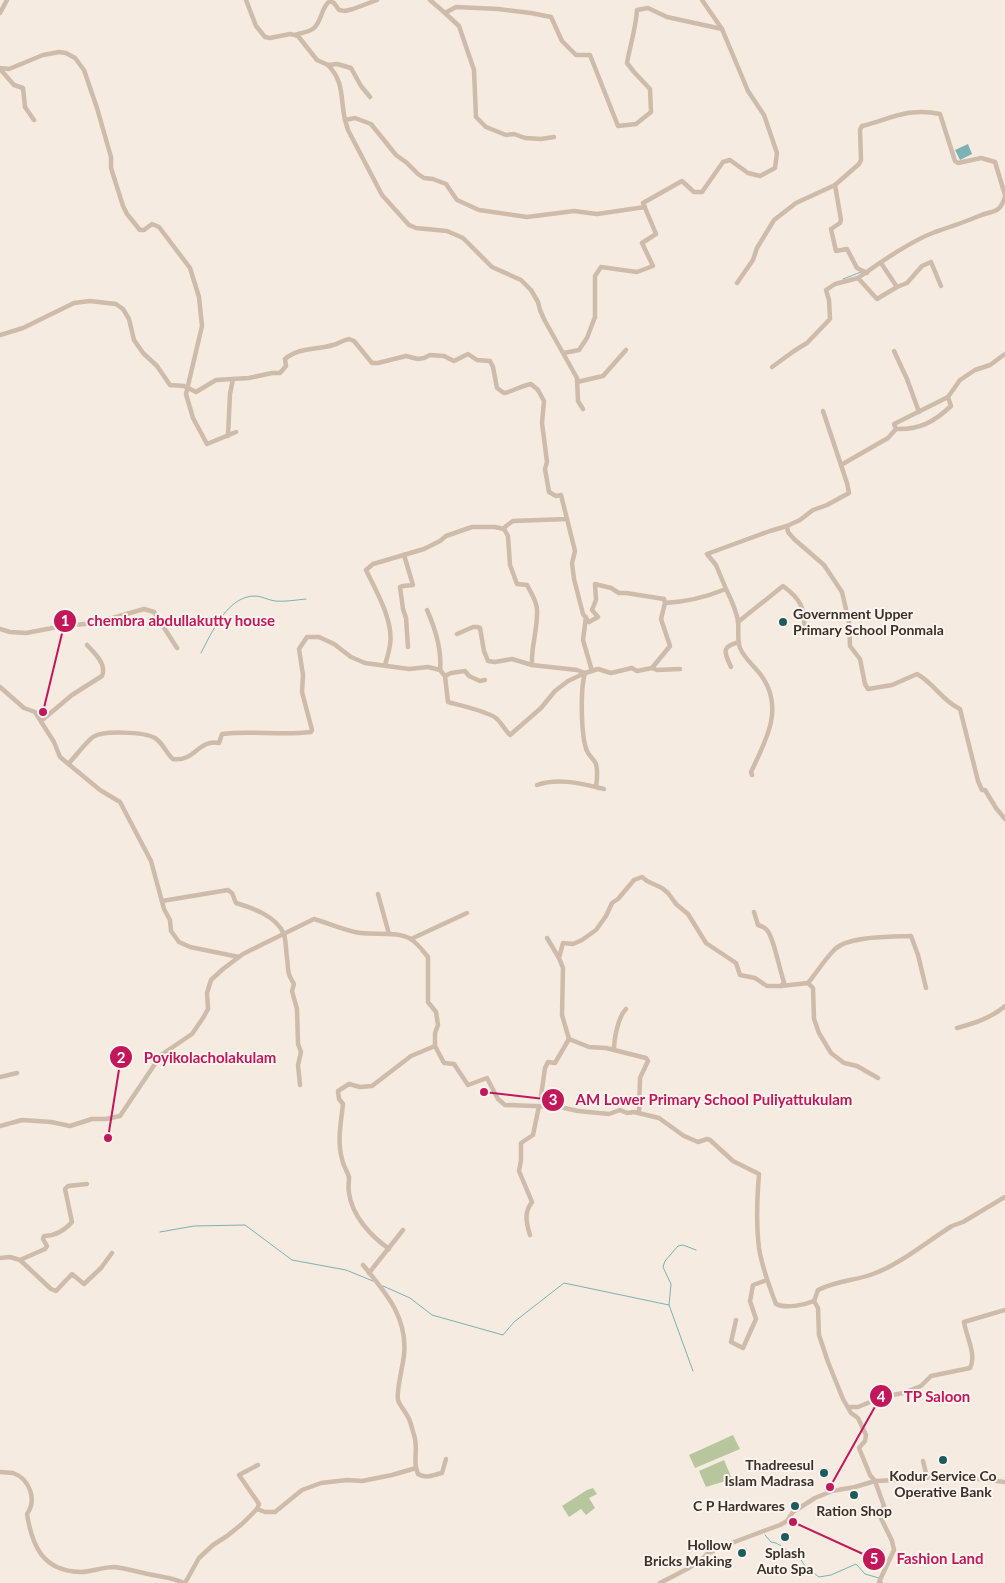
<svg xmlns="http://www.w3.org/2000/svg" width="1005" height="1583" viewBox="0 0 1005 1583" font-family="Lato,sans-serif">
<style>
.green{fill:#b8c69e}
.water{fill:#7cb2b4}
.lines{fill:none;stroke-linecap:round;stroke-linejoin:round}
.stream{stroke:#7cb2b4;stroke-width:1}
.minor{stroke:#cebbaa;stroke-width:4.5}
.poi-dot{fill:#1c5c61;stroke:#fcf5ed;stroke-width:2}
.labels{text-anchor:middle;stroke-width:4;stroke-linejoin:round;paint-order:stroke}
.poi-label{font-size:14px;font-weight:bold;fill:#3c302a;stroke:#fcf5ed;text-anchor:end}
.leader{fill:none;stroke:#c2185b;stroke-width:2}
.callout-dot{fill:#c2185b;stroke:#fcf5ed;stroke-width:2}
.mark-label{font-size:15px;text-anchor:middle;font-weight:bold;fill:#fff}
.callout-label{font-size:15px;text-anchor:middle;font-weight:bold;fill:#c2185b;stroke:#fcf5ed;stroke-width:4;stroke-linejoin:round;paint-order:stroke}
</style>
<rect width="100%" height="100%" fill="#f5ebe0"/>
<g class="green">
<path d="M733 1435 740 1449 695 1468 689 1455Z"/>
<path d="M724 1460 732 1479 706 1487 699 1471Z"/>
<path d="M593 1488 597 1494 589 1498 595 1508 586 1515 581 1509 569 1517 562 1506 587 1490Z"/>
</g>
<path class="water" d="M968 144 972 154 960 160 955 150Z"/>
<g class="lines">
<g class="stream">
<path d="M843 279 861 272"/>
<path d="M201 653C212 632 228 595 256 596 261 596 268 600 275 601 284 602 296 600 306 599"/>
<path d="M160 1232 194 1226 245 1225 292 1260 346 1270 373 1281"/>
<path d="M383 1286 410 1298 432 1315 503 1335 514 1322 564 1283 669 1305"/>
<path d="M693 1371 669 1305 671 1284 663 1267 665 1261 678 1246 683 1245 696 1250"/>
<path d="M765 1535 771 1542 776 1543 799 1557 805 1566 819 1577 831 1575 856 1564 865 1574 879 1578"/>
</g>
<g class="minor">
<path d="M246 0 256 26 265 37 270 38 290 34 295 35 298 36 317 60 328 65 337 64 351 68 361 86 370 97"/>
<path d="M430 0 445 13 456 7 498 9 531 13 551 17 562 41 576 55H590L618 126 636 124 651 112 650 89 634 72 627 63C630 45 636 28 637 10L648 8 667 17 722 29"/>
<path d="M0 13 7 0"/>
<path d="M445 13 459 26 474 70 476 117 486 127 506 135 514 134 525 138 541 139 554 137"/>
<path d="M295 35C300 33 310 32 314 28 322 21 321 7 330 1L334 3 339 10 345 11 353 9 377 0"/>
<path d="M328 65C345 83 340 98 345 120"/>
<path d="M0 68 9 69 43 55 59 52 66 53 75 58 84 70 97 108 111 157V168L123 206 127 214 140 230H144L152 224 159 227 190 268 199 297 202 326 186 394 193 418 207 444 236 432"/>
<path d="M0 69 14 85 23 88 25 107 34 120"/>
<path d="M835 185 841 220 840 223 831 229 836 251 847 249 857 268 867 273"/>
<path d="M881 263 897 287 907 283 922 266 931 262 941 286"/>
<path d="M858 278C881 262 909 242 935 232 950 227 965 222 979 216 993 210 999 215 1005 197"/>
<path d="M737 283 753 260 757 248 774 220 796 203 835 185 859 164 861 160 860 130 862 126C890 119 909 107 940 114L955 161 958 163 981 158 995 162 1005 195"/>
<path d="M0 335 23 328 74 303 90 301 116 304 123 309 129 319 134 340 143 353 157 366 170 385 184 386 196 392 216 380 249 378 272 373H280L286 366 285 359C299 347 317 350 333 345 338 344 343 340 349 339L354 341 372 363H378L406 356 418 359 424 358 430 355 444 356 454 361 468 354 477 360 490 361 493 367 497 388 504 393C514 391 520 386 531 384L538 390 544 401 542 423 547 462 545 469 549 492 556 496 561 495 567 519 513 521 506 526 504 529 495 527H472L446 536 440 541 424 549 373 564 366 570C376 591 394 621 390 645 389 652 387 658 385 665"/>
<path d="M894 351 907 379 919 412"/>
<path d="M564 353 579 350 587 338 595 317V276L601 267 637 272 653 266 642 243 656 234 643 203 682 181 694 192H702L723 162 730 160 748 173 760 176 775 168 777 153 764 115 748 91 722 29 702 0"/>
<path d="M772 367 794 351 807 343 830 319 829 300 826 290 835 284 858 278 877 299 897 287"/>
<path d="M577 382 603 376 626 350"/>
<path d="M583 409 578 401 577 378 545 321 540 310 538 302 531 290 521 280 492 267 463 238 447 231 416 228 409 225 382 195 348 130 345 120 355 118 371 124 396 155 407 163 418 174 424 178 433 179 446 184 457 200 479 210 527 217 574 211 597 214 645 207"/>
<path d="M823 411 841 465"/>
<path d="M896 429 894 424 948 397"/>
<path d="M228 436 230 394 233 379"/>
<path d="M787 526 788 532 794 539 824 565 842 592 849 622 850 646 860 659 865 684 868 689 892 685 917 674C935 684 941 700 960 709L978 781 982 790H985L996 808 1005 819"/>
<path d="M504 529 508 536 510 565 517 584 527 585C531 593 537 601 537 610 538 628 531 646 532 665"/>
<path d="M404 555 413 585 403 586 400 587 403 609 406 618 408 647"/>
<path d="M726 589C731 599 736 610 738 621 739 630 737 640 740 648 745 660 757 668 763 678 784 710 765 742 751 772L752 775"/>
<path d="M665 603C687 602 706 597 726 589L716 565 707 554 770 531 787 526 800 520 813 510 827 505 849 493 847 483 841 465 888 438 896 429C919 430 934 422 951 406L948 397 960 380 975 370 990 365 1005 354"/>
<path d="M427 610C435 628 442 650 440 670"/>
<path d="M586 617 583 640 592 671"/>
<path d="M738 622 783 586C803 601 804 608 805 633"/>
<path d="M0 629 10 632 26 633 63 626 95 623 144 609 154 612 177 648"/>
<path d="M457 634 473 627H477L480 628 484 651 488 661 495 662 512 659 532 665 577 670 585 673C580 689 581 737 587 751 589 756 594 759 596 764 598 771 597 780 596 787"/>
<path d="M731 667C724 651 721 647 739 642"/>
<path d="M652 668 657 670 680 669"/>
<path d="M445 676 451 673 465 671 469 676 480 681 485 680"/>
<path d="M0 687 24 708 35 712 54 742 60 757 100 790 120 802 151 861 164 909 170 920 171 931 179 942 190 947 239 957"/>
<path d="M41 721 72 695 102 676C107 664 95 654 87 645"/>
<path d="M69 763C77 755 84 744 93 737 103 730 144 732 155 738 163 743 166 753 173 759 195 762 198 739 219 743L222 734C252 730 281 736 311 732L312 730 302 692 303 675 299 649 307 637H319L334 644 351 657 365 663 409 669 428 667 440 670 445 676 448 702C459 705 491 712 497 719 502 724 505 730 510 735L541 708 555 691 568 681 585 673 598 669 611 673 632 668 637 671 652 668 670 646 661 619 665 603 664 599 626 593H619L611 588 595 584 596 600 592 610 598 617 589 622 583 614 574 579 572 563 575 551 567 519"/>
<path d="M537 785C558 777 583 784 604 789"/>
<path d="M378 894 389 934"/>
<path d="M162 901 228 890 232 893 236 903C253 908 276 916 284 934 286 941 286 951 287 958 289 971 286 971 294 984L292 991 297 1009 298 1044 301 1052 298 1065 300 1085"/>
<path d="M547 938 559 958"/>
<path d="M411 939 467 913"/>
<path d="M808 983C817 972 825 959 835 949 849 936 891 937 911 936L918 955 926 988"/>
<path d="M781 986 808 983 813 988 814 1019 819 1033 831 1053 844 1063 857 1066 878 1078"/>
<path d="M957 1028C975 1023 991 1018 1005 1006"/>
<path d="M614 1050C614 1039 618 1017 626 1009"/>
<path d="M0 1077 17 1073"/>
<path d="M541 1096 545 1068 548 1062 555 1063 569 1039"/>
<path d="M639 1113 640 1078 648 1061 646 1058 606 1048 589 1047 569 1039 562 1015 563 968 559 958 563 943 573 944 582 940 596 930 606 916 612 903 618 899 634 880 642 877 647 881 662 888 668 893 676 904 688 914 706 943 736 963 740 975 755 978 767 986H781L784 982C780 972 773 934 766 929 764 927 761 926 758 925L754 912"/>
<path d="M0 1126 22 1120 51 1122 70 1126 92 1119H106L120 1116 161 1055 192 1034 203 1018 208 1009 207 993 211 980 223 969 243 954 314 919C328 923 341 929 355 932 371 936 399 930 412 940 418 944 423 951 428 957V1002L436 1012 438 1025 435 1033V1046L444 1063 454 1064 468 1085 487 1078 498 1099 505 1105 560 1107 578 1111 609 1114 620 1110 627 1113 634 1112 659 1118 684 1136 698 1142 707 1139 710 1140 733 1161 759 1174C757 1198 756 1224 759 1248 762 1267 769 1286 776 1304 786 1309 804 1305 814 1301"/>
<path d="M530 1235C526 1222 524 1212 532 1202L519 1171 521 1160V1143L533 1135 539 1106"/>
<path d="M389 1249C371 1236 352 1216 349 1193 348 1188 349 1182 349 1177 347 1171 343 1165 342 1159 337 1141 341 1122 343 1104L339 1099 338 1091 349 1084 360 1087 372 1086 411 1056 435 1046"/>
<path d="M0 1258 10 1257 20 1260 51 1289 56 1291 72 1274 84 1284 101 1268 112 1253"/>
<path d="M20 1260 45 1249 47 1246 43 1239 44 1236C56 1236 64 1231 72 1222L65 1189 68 1186 87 1184"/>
<path d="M369 1273 403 1230"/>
<path d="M814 1301 818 1290C838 1280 854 1281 873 1274 899 1265 929 1240 952 1226L963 1222 1005 1197"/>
<path d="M814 1301 818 1308 819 1335 828 1362 843 1399 851 1413 858 1418 866 1435 865 1441 859 1448 870 1475 875 1481"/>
<path d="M736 1320 731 1342 743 1348 756 1319 750 1301 753 1285 767 1280"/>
<path d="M848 1407H858L882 1397 903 1393 921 1386 931 1376 970 1368C977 1355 966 1336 964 1322L1005 1310"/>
<path d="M923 1461 926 1473V1478"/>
<path d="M416 1468 418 1474C426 1479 433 1475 442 1473L446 1459"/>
<path d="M0 1472C4 1473 9 1472 13 1473 30 1479 37 1500 27 1514 32 1546 43 1571 80 1572 92 1572 102 1567 114 1567 125 1568 137 1572 148 1574 161 1577 171 1577 184 1583"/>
<path d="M875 1481 884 1506 879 1514 892 1541 894 1550 879 1582 881 1583"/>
<path d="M257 1509 259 1504 239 1475 258 1465"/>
<path d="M185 1583 199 1558 213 1545 227 1536 242 1524 257 1509 265 1512H275L302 1490 321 1483 347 1480 362 1481 392 1475 416 1468C414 1457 418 1446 414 1435 412 1429 411 1422 408 1417 405 1411 400 1406 398 1400 396 1391 403 1366 404 1355 408 1317 385 1292 363 1265"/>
<path d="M660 1583 689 1568 701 1560 707 1554 721 1547 780 1525 787 1521 793 1512 815 1498 832 1491 855 1487 875 1481 899 1480 910 1477 941 1478 954 1476 1005 1482"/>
</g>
</g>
<g class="poi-dot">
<circle cx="783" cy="622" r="5"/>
<circle cx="943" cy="1460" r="5"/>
<circle cx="824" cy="1473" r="5"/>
<circle cx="854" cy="1495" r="5"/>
<circle cx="795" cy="1506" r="5"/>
<circle cx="785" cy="1537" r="5"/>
<circle cx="742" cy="1553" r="5"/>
</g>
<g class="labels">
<g class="poi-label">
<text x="793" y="619" text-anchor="start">Government Upper<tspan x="793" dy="16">Primary School Ponmala</tspan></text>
<text x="814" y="1470">Thadreesul<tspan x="814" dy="16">Islam Madrasa</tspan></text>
<text x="943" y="1481" text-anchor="middle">Kodur Service Co<tspan x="943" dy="16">Operative Bank</tspan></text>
<text x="785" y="1511">C P Hardwares</text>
<text x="854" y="1516" text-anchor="middle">Ration Shop</text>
<text x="732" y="1550">Hollow<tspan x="732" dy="16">Bricks Making</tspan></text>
<text x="785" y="1558" text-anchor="middle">Splash<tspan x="785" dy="16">Auto Spa</tspan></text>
</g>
</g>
<path class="leader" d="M43 712L65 621M108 1138L121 1057M484 1092L553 1100M830 1487L881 1396M793 1522L874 1559"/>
<g class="callout-dot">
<circle cx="43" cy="712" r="5"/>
<circle cx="108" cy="1138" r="5"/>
<circle cx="484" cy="1092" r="5"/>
<circle cx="830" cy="1487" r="5"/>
<circle cx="793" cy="1522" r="5"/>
<circle cx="65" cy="621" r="12"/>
<circle cx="121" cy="1057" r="12"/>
<circle cx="553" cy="1100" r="12"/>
<circle cx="881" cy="1396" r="12"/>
<circle cx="874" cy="1559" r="12"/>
</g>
<g class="mark-label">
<text x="65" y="626">1</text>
<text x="121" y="1063">2</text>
<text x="553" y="1105">3</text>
<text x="881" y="1402">4</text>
<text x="874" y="1564">5</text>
</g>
<g class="callout-label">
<text x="181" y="626">chembra abdullakutty house</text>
<text x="210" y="1063">Poyikolacholakulam</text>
<text x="714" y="1105">AM Lower Primary School Puliyattukulam</text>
<text x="937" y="1402">TP Saloon</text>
<text x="940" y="1564">Fashion Land</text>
</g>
</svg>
